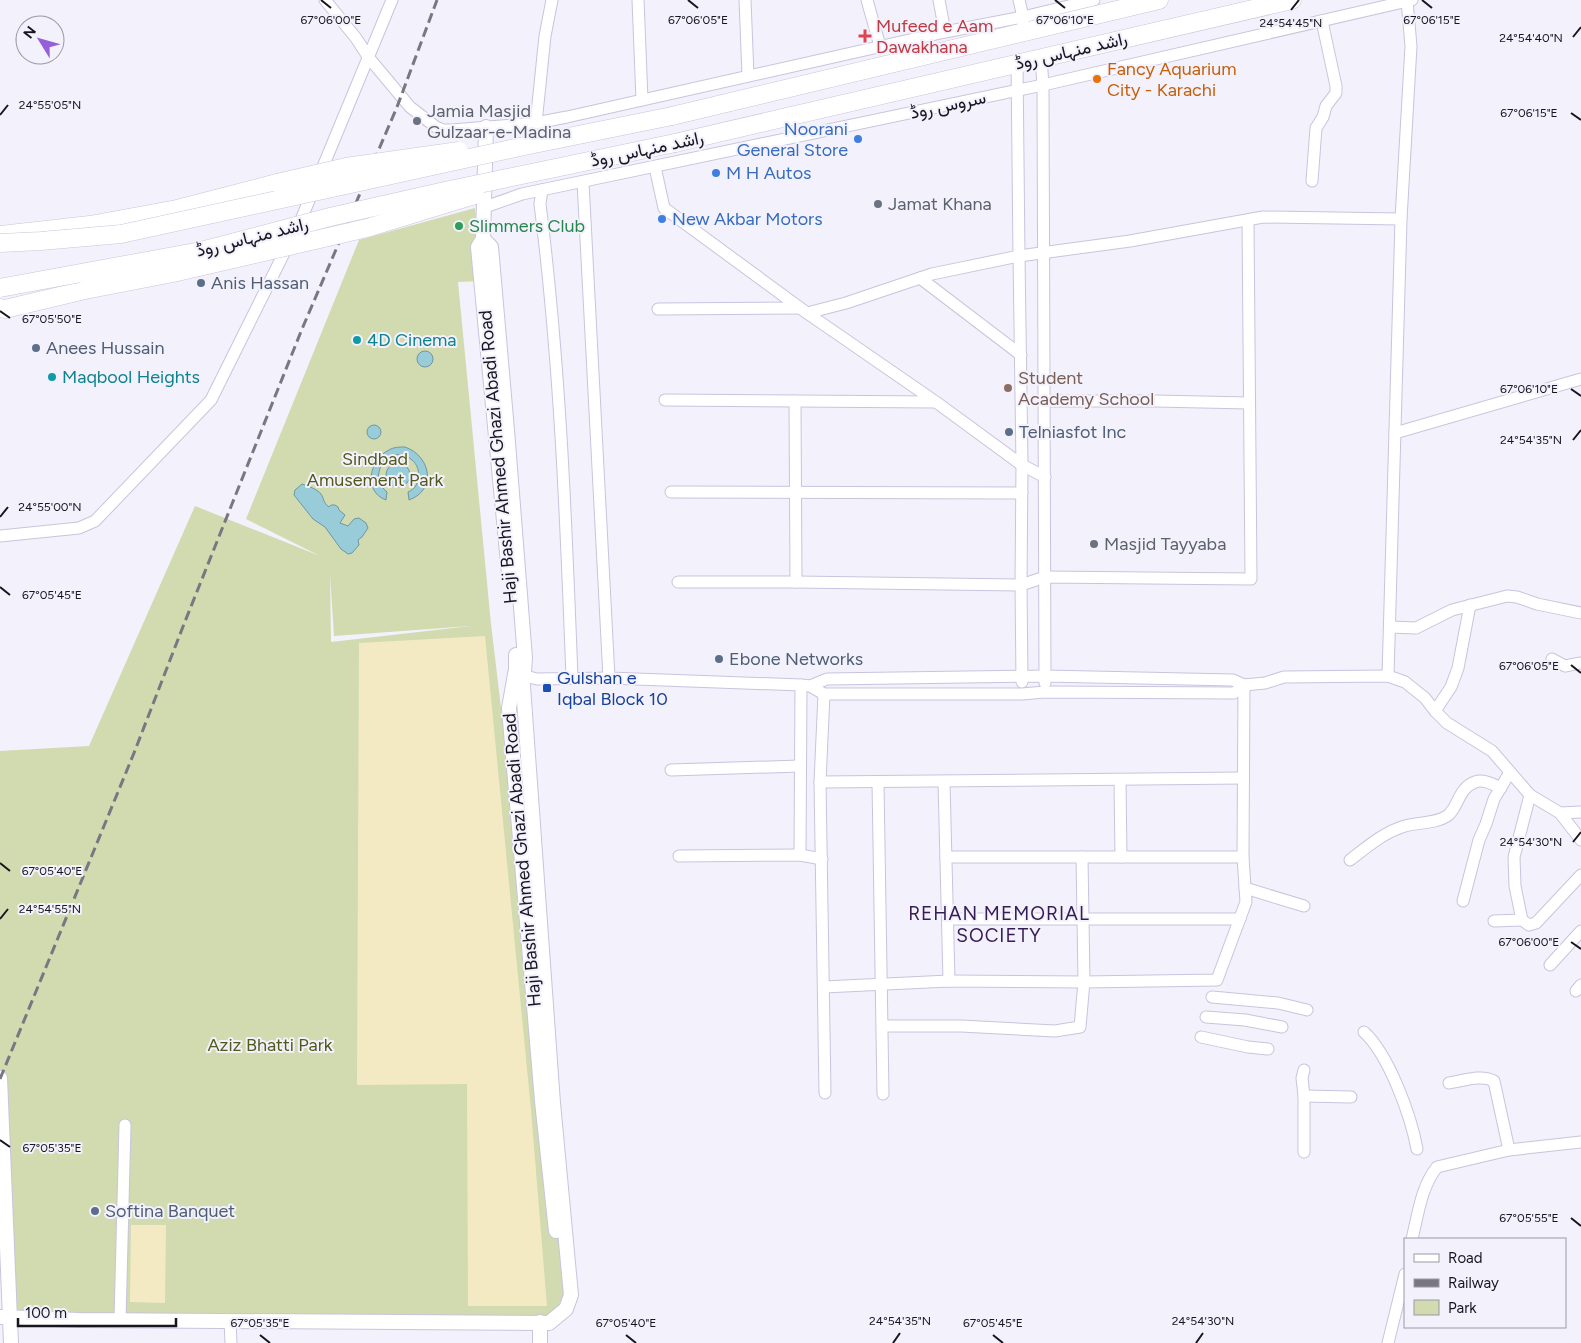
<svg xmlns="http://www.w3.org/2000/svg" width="1581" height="1343" viewBox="0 0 1581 1343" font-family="Figtree,Vazirmatn,sans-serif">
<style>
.green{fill:#d2dab0;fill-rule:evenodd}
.sand{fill:#f3eac4}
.water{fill:#98ccd9;stroke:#7195a1}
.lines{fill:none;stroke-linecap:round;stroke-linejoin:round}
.minor-casing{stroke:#c9c4dd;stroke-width:13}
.tertiary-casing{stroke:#c9c4dd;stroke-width:16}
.primary-casing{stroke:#c9c4dd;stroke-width:19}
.minor{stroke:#fff;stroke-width:11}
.tertiary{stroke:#fff;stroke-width:14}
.primary{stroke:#fff;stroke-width:18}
.rail{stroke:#797781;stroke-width:3;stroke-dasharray:10 5;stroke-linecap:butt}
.primary-bridge-casing{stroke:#c9c4dd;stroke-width:19;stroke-linecap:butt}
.primary-bridge{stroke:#fff;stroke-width:18}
.ticks{fill:none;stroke:#17151e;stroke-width:2}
.health-dot{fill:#e0444e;stroke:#f3f1fc;stroke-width:2}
.food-dot{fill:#e8710a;stroke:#f3f1fc;stroke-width:2}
.worship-dot{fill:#6b7280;stroke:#f3f1fc;stroke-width:2}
.shop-dot{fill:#3f7fe0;stroke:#f3f1fc;stroke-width:2}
.leisure-dot{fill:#2e9e5b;stroke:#f3f1fc;stroke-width:2}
.service-dot{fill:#5c6f8a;stroke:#f3f1fc;stroke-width:2}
.culture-dot{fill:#0f9aa8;stroke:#f3f1fc;stroke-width:2}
.education-dot{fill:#8d6e63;stroke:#f3f1fc;stroke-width:2}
.transit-dot{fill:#1a4fb4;stroke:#f3f1fc;stroke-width:2}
.labels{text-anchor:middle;stroke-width:4;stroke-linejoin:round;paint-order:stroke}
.health-label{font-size:18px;fill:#be3a42;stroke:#f3f1fc;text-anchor:start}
.street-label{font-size:18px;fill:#17151e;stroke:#f3f1fc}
.food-label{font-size:18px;fill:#c56008;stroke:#f3f1fc;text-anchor:start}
.worship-label{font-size:18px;fill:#5b616d;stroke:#f3f1fc;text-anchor:start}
.shop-label{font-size:18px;fill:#366cbe;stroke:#f3f1fc;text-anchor:start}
.leisure-label{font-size:18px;fill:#27864d;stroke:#f3f1fc;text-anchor:start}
.service-label{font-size:18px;fill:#4e5e75;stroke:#f3f1fc;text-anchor:start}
.culture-label{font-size:18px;fill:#0d838f;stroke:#f3f1fc;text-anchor:start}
.education-label{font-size:18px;fill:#785e54;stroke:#f3f1fc;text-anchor:start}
.park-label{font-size:18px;fill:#525a1a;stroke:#f3f1fc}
.transit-label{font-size:18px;fill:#164399;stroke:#f3f1fc;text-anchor:start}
.neighbourhood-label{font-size:19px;letter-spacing:1px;fill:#361c55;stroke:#f3f1fc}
.ticks-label{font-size:12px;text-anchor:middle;fill:#17151e;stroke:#f3f1fc;stroke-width:4;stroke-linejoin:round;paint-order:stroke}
</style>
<rect width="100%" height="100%" fill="#f3f1fc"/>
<path class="green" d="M475 208 481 281 458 282 491 624 571 1295 565 1309 540 1322 10 1318 0 1095V751L89 746 195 506 320 556 246 519 359 240ZM330 574 334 636 471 626 331 642Z"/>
<g class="sand">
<path d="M485 636 531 1110 547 1306H468L467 1084 357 1085 359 643Z"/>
<path d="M131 1225H166L165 1303 130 1302Z"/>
</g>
<g class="water">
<circle cx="425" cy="359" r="8"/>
<circle cx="374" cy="432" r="7"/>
<path d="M405 447C431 456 437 490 409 500L408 492C421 487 422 468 412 460 399 449 382 456 379 472 377 480 381 487 387 492L386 500C362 491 370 459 389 450 394 447 399 447 405 447Z"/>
<circle cx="398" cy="475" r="12"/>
<path d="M302 484C308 486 317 489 321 494 324 498 323 503 329 507L331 505H335L338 507 339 510 345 515 340 523 348 526 354 519 359 518 366 523 368 528 362 537 358 540 359 545 352 553 348 554 341 549 325 527 313 519 294 495 295 490Z"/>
</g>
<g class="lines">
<g class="minor-casing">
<g id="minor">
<path d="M325 0 356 38 369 58 410 107 436 127 443 130H452L536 123 567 117 945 32 1023 17 1094 0"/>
<path d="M638 0 642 100"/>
<path d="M745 0 748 76"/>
<path d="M867 0 880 46"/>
<path d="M939 0 945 32"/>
<path d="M1019 0 1023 17V24"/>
<path d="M1041 58 1043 85 1045 683"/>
<path d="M1017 63 1019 256 1022 465 1021 585 1022 682"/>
<path d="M536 123 545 36 552 0"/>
<path d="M655 167 664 208 807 313 936 402 1022 465 1045 477"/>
<path d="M1312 181 1316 128 1323 117 1326 106 1336 93V86L1322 21"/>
<path d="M583 182 609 678"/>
<path d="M542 190 540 204C560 362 566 519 572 678"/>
<path d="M485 207 522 194 1043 85 1412 0"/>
<path d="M298 227 392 0"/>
<path d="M920 278 1021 355"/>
<path d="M658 309 800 308"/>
<path d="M807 313 846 303 932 274 1019 256 1130 241 1263 217 1401 219"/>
<path d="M665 400 935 402"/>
<path d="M795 401 796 582"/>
<path d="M1044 401H1155L1249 403"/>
<path d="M1395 433 1581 379"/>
<path d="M671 492 1022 493"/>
<path d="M0 536 79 528 95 521 211 400 289 243"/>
<path d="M678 582H796L1021 585 1045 577 1251 579 1248 220"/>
<path d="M1390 627 1416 628 1452 610 1507 596 1517 597 1537 604 1581 613"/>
<path d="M1552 659 1565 666 1581 663"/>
<path d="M1388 676 1401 219 1411 46 1407 1"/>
<path d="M517 677 525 676 537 679 609 678 801 685 810 686 824 694H1022L1045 692 1234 693 1244 685"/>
<path d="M810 686 827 679 1045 676 1233 680 1244 685 1265 683 1284 677 1388 676 1405 682 1425 698 1435 711 1447 723 1492 751 1530 795 1560 813 1581 840"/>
<path d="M824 694 820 782 825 1093"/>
<path d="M1435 711 1451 687 1458 668 1470 605"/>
<path d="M671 770 800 766"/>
<path d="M1120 780 1121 857"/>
<path d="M820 782 1243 778"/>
<path d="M878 782 883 1094"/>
<path d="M944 782 949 981"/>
<path d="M1530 795 1514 857 1515 886 1522 920 1529 925 1536 923 1581 875"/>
<path d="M1560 813 1581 812"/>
<path d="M800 855 801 685"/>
<path d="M679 856 800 855 822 859"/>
<path d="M946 857H1243"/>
<path d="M1350 860C1367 847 1384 832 1405 826 1418 822 1435 824 1447 816 1458 809 1458 788 1475 782 1484 779 1492 784 1501 788"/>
<path d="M1245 888 1304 906"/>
<path d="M1463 901 1479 840 1486 824 1494 799 1510 772"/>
<path d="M948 919H1240"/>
<path d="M1494 921 1522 920"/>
<path d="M1550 965 1581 931"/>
<path d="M824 987 949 981 1084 982 1217 980 1246 902 1243 857 1244 685"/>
<path d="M1576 991 1581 985"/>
<path d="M1212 997 1278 1003 1307 1010"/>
<path d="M1206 1017 1245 1020 1282 1027"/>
<path d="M883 1026H961L1055 1031 1080 1027 1084 982 1082 857"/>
<path d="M1364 1032C1389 1055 1411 1116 1417 1149"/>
<path d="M1201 1037 1248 1047 1268 1049"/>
<path d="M1304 1070 1302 1078 1304 1096V1152"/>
<path d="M1449 1083C1463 1081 1481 1074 1494 1081L1509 1150"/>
<path d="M1304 1096 1351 1097"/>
<path d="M1412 1239C1418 1215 1421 1187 1437 1167L1509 1150 1581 1142"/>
<path d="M120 1320 125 1125"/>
<path d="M230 1321 231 1343"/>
<path d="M1388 1343 1405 1274"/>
</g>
</g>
<g class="tertiary-casing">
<g id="tertiary">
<path d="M486 127 483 239 478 247 509 574"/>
<path d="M516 655V669L509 708 542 1101 556 1231"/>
<path d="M0 1078 11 1343"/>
<path d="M0 1317 79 1320 549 1323 566 1309 571 1295 553 1103 523 686 525 658 507 430 491 247 483 239"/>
<path d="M540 1343V1322"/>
</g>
</g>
<g class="primary-casing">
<g id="primary">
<path d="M672 116 1159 0"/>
<path d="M675 143 1292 0"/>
<path d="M0 235 90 225 177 209 277 183"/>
<path d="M0 308 5 309 85 290"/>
</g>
</g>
<use href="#minor" class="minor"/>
<use href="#tertiary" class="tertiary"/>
<use href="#primary" class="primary"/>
<path class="rail" d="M0 1079 134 753 184 624 302 329 397 107 437 0"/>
<g class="primary-bridge-casing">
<g id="primary-bridge">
<path d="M277 183 346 167 459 151"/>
<path d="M0 243 41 241 121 234 529 145 672 116"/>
<path d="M0 288 201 251 330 217 445 191 675 143"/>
<path d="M85 290 173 273 367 228 475 195"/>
</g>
</g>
<use href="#primary-bridge" class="primary-bridge"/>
</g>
<path class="ticks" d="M321 0 331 8M688 0 698 8M1055 0 1065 8M1422 0 1432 8M1291 10 1299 0M1573 37 1581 27M1571 113 1581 120M0 115 8 105M0 311 10 318M1571 389 1581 396M1573 440 1581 430M0 517 8 507M0 587 10 595M1571 665 1581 673M1573 842 1581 832M0 863 10 871M0 919 8 909M1571 942 1581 949M0 1140 10 1147M1571 1218 1581 1226M260 1335 270 1343M626 1335 636 1343M993 1335 1003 1343M893 1343 900 1333M1196 1343 1203 1333"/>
<path class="health-dot" d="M862.5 28.5h5v5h5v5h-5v5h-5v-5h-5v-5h5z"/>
<circle class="food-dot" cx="1097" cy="79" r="5"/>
<g class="worship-dot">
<circle cx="417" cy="121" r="5"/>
<circle cx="878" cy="204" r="5"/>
<circle cx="1094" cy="544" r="5"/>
</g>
<g class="shop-dot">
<circle cx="858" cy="139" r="5"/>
<circle cx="716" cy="173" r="5"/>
<circle cx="662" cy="219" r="5"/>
</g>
<circle class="leisure-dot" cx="459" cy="226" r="5"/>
<g class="service-dot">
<circle cx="201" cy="283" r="5"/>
<circle cx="36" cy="348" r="5"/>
<circle cx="1009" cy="432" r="5"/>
<circle cx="719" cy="659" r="5"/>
<circle cx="95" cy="1211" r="5"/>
</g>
<g class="culture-dot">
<circle cx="357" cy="340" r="5"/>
<circle cx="52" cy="377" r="5"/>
</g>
<circle class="education-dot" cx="1008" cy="388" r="5"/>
<rect class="transit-dot" x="542" y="683" width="10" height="10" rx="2.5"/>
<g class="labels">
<g class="health-label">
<text x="876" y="32">Mufeed e Aam<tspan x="876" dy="21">Dawakhana</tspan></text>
</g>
<g class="street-label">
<text transform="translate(1071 51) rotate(-13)" y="6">راشد منہاس روڈ</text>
<text transform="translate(948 105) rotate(-12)" y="6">سروس روڈ</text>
<text transform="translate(647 149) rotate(-12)" y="6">راشد منہاس روڈ</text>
<text transform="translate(252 237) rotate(-14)" y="6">راشد منہاس روڈ</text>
<text transform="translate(498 457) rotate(-95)" y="6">Haji Bashir Ahmed Ghazi Abadi Road</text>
<text transform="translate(522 860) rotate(-95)" y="6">Haji Bashir Ahmed Ghazi Abadi Road</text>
</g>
<g class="food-label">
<text x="1107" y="75">Fancy Aquarium<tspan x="1107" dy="21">City - Karachi</tspan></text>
</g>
<g class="worship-label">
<text x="427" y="117">Jamia Masjid<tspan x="427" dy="21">Gulzaar-e-Madina</tspan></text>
<text x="888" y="210">Jamat Khana</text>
<text x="1104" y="550">Masjid Tayyaba</text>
</g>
<g class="shop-label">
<text x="848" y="135" text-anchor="end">Noorani<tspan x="848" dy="21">General Store</tspan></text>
<text x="726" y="179">M H Autos</text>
<text x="672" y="225">New Akbar Motors</text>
</g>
<g class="leisure-label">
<text x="469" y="232">Slimmers Club</text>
</g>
<g class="service-label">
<text x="211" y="289">Anis Hassan</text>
<text x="46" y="354">Anees Hussain</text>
<text x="1019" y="438">Telniasfot Inc</text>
<text x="729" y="665">Ebone Networks</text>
<text x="105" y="1217">Softina Banquet</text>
</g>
<g class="culture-label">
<text x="367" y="346">4D Cinema</text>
<text x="62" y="383">Maqbool Heights</text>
</g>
<g class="education-label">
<text x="1018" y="384">Student<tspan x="1018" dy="21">Academy School</tspan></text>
</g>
<g class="park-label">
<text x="375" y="465">Sindbad<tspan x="375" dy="21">Amusement Park</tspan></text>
<text x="270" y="1051">Aziz Bhatti Park</text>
</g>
<g class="transit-label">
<text x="557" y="684">Gulshan e<tspan x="557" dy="21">Iqbal Block 10</tspan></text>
</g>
<g class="neighbourhood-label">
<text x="999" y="920">REHAN MEMORIAL<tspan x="999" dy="22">SOCIETY</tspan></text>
</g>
</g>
<g class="ticks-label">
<text x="1432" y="24">67°06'15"E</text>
<text x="331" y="24">67°06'00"E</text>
<text x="698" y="24">67°06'05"E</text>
<text x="1065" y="24">67°06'10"E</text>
<text x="1291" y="27">24°54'45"N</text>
<text x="1531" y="42">24°54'40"N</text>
<text x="50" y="109">24°55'05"N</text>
<text x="1529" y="117">67°06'15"E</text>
<text x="52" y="323">67°05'50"E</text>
<text x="1529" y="393">67°06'10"E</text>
<text x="1531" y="444">24°54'35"N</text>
<text x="50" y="511">24°55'00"N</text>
<text x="52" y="599">67°05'45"E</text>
<text x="1529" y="670">67°06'05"E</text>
<text x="1531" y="846">24°54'30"N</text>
<text x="52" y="875">67°05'40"E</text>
<text x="50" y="913">24°54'55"N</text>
<text x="1529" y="946">67°06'00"E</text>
<text x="52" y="1152">67°05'35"E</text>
<text x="1529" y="1222">67°05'55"E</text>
<text x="900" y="1325">24°54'35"N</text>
<text x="1203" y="1325">24°54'30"N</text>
<text x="260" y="1327">67°05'35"E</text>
<text x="626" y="1327">67°05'40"E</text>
<text x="993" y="1327">67°05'45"E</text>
</g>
<rect x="1404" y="1238" width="162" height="90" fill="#f3f1fc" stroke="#9b99a3"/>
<rect x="1414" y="1254" width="25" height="8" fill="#ffffff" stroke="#9b99a3"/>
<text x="1448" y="1263" font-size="15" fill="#17151e">Road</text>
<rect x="1414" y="1279" width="25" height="8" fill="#797781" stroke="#9b99a3"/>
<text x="1448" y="1288" font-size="15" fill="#17151e">Railway</text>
<rect x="1414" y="1300" width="25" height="15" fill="#d2dab0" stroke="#9b99a3"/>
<text x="1448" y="1313" font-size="15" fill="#17151e">Park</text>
<g transform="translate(40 40) rotate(307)"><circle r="24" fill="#f3f1fc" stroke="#9b99a3"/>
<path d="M0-4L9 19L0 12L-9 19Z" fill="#955fd7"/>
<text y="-8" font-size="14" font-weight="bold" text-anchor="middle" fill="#17151e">N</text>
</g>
<path d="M18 1318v8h158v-8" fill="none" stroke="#17151e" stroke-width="2.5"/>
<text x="25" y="1318" font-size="15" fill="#17151e" stroke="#f3f1fc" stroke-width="4" paint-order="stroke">100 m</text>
</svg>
